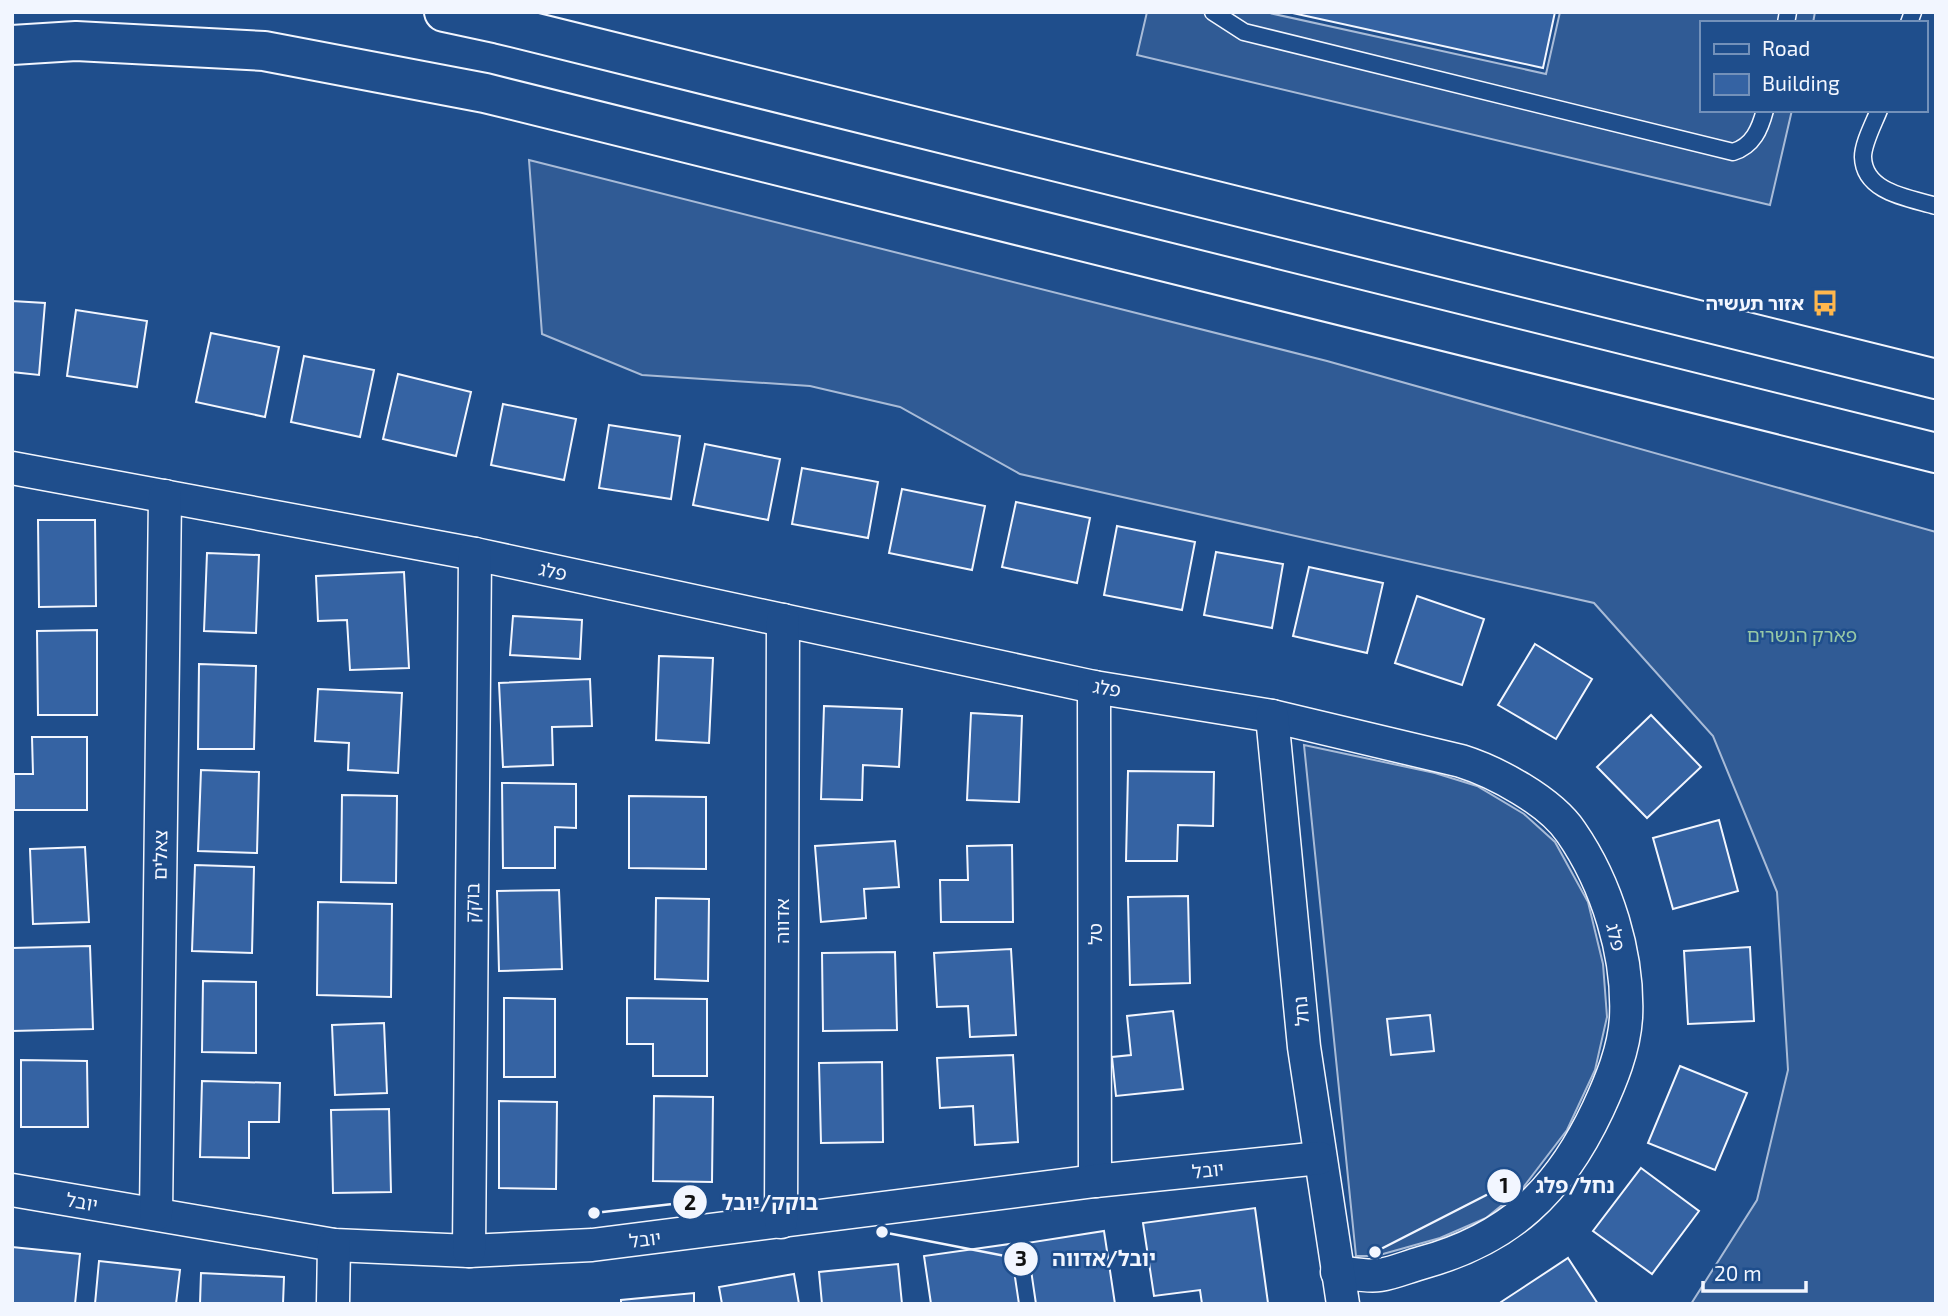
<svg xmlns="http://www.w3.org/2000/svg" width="1948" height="1316" viewBox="0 0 1948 1316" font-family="'Exo 2','Noto Sans Hebrew',sans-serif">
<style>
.built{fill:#305b95;stroke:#a8bbd7;stroke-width:2}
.building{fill:#3563a3;stroke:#f2f6ff;stroke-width:2}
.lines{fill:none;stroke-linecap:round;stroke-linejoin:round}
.service-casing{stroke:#f2f6ff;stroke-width:19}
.minor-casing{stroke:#f2f6ff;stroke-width:35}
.trunk-casing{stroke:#f2f6ff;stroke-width:42}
.service{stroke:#1f4e8c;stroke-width:16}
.minor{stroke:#1f4e8c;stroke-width:32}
.trunk{stroke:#1f4e8c;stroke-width:38}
.labels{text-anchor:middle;stroke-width:5;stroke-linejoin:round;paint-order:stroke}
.poi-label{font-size:19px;font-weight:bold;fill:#f2f6ff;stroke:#1f4e8c;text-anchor:end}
.street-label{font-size:19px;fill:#f2f6ff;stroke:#1f4e8c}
.park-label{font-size:19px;fill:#97c8a6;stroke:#1f4e8c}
.leader{fill:none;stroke:#f2f6ff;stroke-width:2.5}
.callout-dot{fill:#f2f6ff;stroke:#1f4e8c;stroke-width:2.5}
.mark-label{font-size:21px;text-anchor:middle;font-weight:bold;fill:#111}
.callout-label{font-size:21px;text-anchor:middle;font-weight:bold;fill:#f2f6ff;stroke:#1f4e8c;stroke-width:5;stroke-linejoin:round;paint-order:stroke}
</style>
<rect width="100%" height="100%" fill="#1f4e8c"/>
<g class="built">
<path d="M1147 12H1265L1546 74 1560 12H1815L1813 23H1701V110H1792L1770 205 1137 55Z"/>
<path d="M529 160 1327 361 1936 532V1304H1691L1757 1200 1788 1070 1777 892 1713 736 1594 603 1020 474 900 407 810 386 642 375 542 334Z"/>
<path d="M1304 745 1435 773 1477 786 1524 814 1555 842 1588 902 1603 964 1607 1017 1595 1070 1567 1130 1522 1189 1486 1218 1440 1238 1376 1256H1356Z"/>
</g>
<g class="building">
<path d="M1288 12H1555L1543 68Z"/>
<path d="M12 301 45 303 39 375 12 372Z"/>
<path d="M76 310 147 321 137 387 67 376Z"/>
<path d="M211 333 279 347 265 417 196 402Z"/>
<path d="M304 356 374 370 360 437 291 422Z"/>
<path d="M398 374 471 392 456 456 383 439Z"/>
<path d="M503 404 576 419 564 480 491 465Z"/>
<path d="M609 425 680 436 671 499 599 488Z"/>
<path d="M705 444 780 459 768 520 693 505Z"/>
<path d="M802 468 878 482 868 538 792 524Z"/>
<path d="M902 489 985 506 972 570 889 553Z"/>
<path d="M1016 502 1090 518 1077 583 1002 567Z"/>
<path d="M38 520H95L96 606 39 607Z"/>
<path d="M1117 526 1195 542 1182 610 1104 595Z"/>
<path d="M1216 552 1283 564 1272 628 1204 615Z"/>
<path d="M207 553 259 555 256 633 204 631Z"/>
<path d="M1309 567 1383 583 1367 653 1293 636Z"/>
<path d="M404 572 409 668 350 670 347 620 318 621 316 576Z"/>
<path d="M1417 596 1484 619 1462 685 1395 663Z"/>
<path d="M513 616 582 620 580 659 510 655Z"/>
<path d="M97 630V715H38L37 631Z"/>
<path d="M1535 644 1592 679 1556 739 1498 705Z"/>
<path d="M659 656 713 658 709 743 656 740Z"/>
<path d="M199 664 256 666 254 749H198Z"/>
<path d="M590 679 592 726 552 727 553 765 503 767 499 683Z"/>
<path d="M318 689 402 693 398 773 348 770 349 743 315 741Z"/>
<path d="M824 706 902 709 899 767 863 765 862 800 821 799Z"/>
<path d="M971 713 1022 716 1019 802 967 800Z"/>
<path d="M1651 715 1701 767 1647 818 1597 767Z"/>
<path d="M32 737H87V810H14V774H33Z"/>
<path d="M201 770 259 772 257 853 198 851Z"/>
<path d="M1128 771 1214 772 1213 826 1178 825 1177 861H1126Z"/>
<path d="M502 783 576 784V828L555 827V868H503Z"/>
<path d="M342 795 397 796 396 883 341 882Z"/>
<path d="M629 796 706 797V869L629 868Z"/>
<path d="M1719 820 1738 891 1673 909 1653 838Z"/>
<path d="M895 841 899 887 864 889 866 918 821 922 815 846Z"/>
<path d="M1012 845 1013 922H941L940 880H968L967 846Z"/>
<path d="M85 847 89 922 33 924 30 849Z"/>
<path d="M195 865 254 867 252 953 192 951Z"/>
<path d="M559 890 562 969 499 971 497 891Z"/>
<path d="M1188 896 1190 983 1130 985 1128 897Z"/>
<path d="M656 898 709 899 708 981 655 979Z"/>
<path d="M318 902 392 904 391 997 317 995Z"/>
<path d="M90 946 93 1029 12 1031V948Z"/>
<path d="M1750 947 1754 1021 1688 1024 1684 951Z"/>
<path d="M1011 949 1016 1035 970 1037 968 1006 937 1007 934 953Z"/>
<path d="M895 952 897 1030 823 1031 822 953Z"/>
<path d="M203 981 256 982V1053L202 1052Z"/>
<path d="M504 998 555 999V1077H504Z"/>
<path d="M627 998 707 999V1076H653V1044H627Z"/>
<path d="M1173 1011 1183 1089 1116 1096 1112 1057 1131 1055 1127 1016Z"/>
<path d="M1430 1015 1434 1051 1391 1055 1387 1019Z"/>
<path d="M384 1023 387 1093 335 1095 332 1025Z"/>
<path d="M1013 1055 1018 1142 975 1145 973 1106 940 1108 937 1058Z"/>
<path d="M21 1060 87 1061 88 1127H21Z"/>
<path d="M882 1062 883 1142 821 1143 819 1063Z"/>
<path d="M1680 1066 1747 1093 1715 1170 1648 1143Z"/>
<path d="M202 1081 280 1083 279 1122H249V1158L200 1157Z"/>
<path d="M654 1096 713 1097 712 1182 653 1181Z"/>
<path d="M499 1101 557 1102 556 1189 499 1188Z"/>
<path d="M389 1109 391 1192 333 1193 331 1110Z"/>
<path d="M1641 1168 1699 1211 1652 1274 1593 1231Z"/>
<path d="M1255 1208 1268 1303 1202 1304 1200 1290 1154 1296 1143 1223Z"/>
<path d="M1104 1231 1115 1304H1036L1027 1243Z"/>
<path d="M1010 1244 1019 1304H931L924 1256Z"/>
<path d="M12 1247 80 1254 75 1304H12Z"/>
<path d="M1568 1258 1598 1304H1502L1501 1302Z"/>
<path d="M99 1261 180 1270 176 1304H95Z"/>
<path d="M898 1264 902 1304H822L819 1272Z"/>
<path d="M201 1273 284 1277 283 1304H200Z"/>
<path d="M794 1274 799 1304H722L719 1287Z"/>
<path d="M694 1293V1304H621V1300Z"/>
</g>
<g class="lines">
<g class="service-casing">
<g id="service">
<path d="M1213 12 1244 32 1733 152C1753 146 1760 129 1765 110"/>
<path d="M1786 23 1788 12"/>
<path d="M1909 23 1913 12"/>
<path d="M1879 110C1874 123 1863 143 1863 157 1864 193 1910 198 1936 206"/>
</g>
</g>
<g class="minor-casing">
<g id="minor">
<path d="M12 468 475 554 1094 687 1272 716 1461 761C1496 772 1550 801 1571 832 1607 884 1629 955 1626 1018 1624 1050 1611 1081 1598 1109 1559 1192 1509 1239 1421 1263 1407 1267 1393 1273 1380 1275 1366 1277 1350 1273 1337 1272"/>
<path d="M1094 687 1095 1181"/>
<path d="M1272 716 1304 1047 1343 1304"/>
<path d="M12 1190 334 1245 469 1251 592 1245 1095 1181 1320 1158"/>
<path d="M156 1214 165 496"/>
<path d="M781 1222 783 620"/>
<path d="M469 1251 475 554"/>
<path d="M333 1304 334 1245"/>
</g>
</g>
<g class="trunk-casing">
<g id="trunk">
<path d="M444 12 500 24 1936 379"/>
<path d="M12 45 76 41 264 51 485 93 1936 453"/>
</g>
</g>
<use href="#service" class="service"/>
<use href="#minor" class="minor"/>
<use href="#trunk" class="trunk"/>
</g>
<defs>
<g id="bus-bare" transform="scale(2.1)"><path d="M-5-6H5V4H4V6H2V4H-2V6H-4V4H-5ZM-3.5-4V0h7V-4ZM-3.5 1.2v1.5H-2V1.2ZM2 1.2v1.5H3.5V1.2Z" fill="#ffb74d" stroke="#1f4e8c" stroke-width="2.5" paint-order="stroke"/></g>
</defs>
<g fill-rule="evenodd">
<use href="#bus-bare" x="1825" y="303"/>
</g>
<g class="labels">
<g class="poi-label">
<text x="1804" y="310">אזור תעשיה</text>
</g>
<g class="street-label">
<text transform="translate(553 571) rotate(12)" y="7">פלג</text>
<text transform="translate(1107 688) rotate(10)" y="7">פלג</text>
<text transform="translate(160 855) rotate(-89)" y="7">צאלים</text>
<text transform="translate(472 903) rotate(-89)" y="7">בוקק</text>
<text transform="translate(782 921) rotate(-90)" y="7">אדווה</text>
<text transform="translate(1095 934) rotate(-90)" y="7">טל</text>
<text transform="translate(1616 937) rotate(76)" y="7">פלג</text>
<text transform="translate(1301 1011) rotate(-95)" y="7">נחל</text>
<text transform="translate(1208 1170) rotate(-6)" y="7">יובל</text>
<text transform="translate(82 1202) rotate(10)" y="7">יובל</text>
<text transform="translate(645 1239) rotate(-7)" y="7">יובל</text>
</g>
<g class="park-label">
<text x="1802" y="642">פארק הנשרים</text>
</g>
</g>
<path class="leader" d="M1375 1252L1504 1186M594 1213L690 1202M882 1232L1021 1259"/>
<g class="callout-dot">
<circle cx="1375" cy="1252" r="7"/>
<circle cx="594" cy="1213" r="7"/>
<circle cx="882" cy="1232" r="7"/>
<circle cx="1504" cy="1186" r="18"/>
<circle cx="690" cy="1202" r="18"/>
<circle cx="1021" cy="1259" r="18"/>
</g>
<g class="mark-label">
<text x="1504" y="1193">1</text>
<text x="690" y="1210">2</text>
<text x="1021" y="1266">3</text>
</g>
<g class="callout-label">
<text x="1575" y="1193">נחל/פלג</text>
<text x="770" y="1210">בוקק/יובל</text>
<text x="1104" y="1266">יובל/אדווה</text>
</g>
<rect width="1948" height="1316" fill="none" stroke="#f2f6ff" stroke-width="28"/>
<rect x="1700" y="21" width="228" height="91" fill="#1f4e8c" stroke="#7391ba" stroke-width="2"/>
<rect x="1714" y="44" width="35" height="10" fill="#1f4e8c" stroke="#7391ba" stroke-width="2"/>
<text x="1762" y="56" font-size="21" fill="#f2f6ff">Road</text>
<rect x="1714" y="74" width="35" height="21" fill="#3563a3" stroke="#7391ba" stroke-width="2"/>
<text x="1762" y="91" font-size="21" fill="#f2f6ff">Building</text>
<path d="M1703 1281v10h103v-10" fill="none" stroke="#f2f6ff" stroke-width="3.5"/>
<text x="1714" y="1281" font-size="21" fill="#f2f6ff" stroke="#1f4e8c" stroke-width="5" paint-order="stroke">20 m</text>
</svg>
